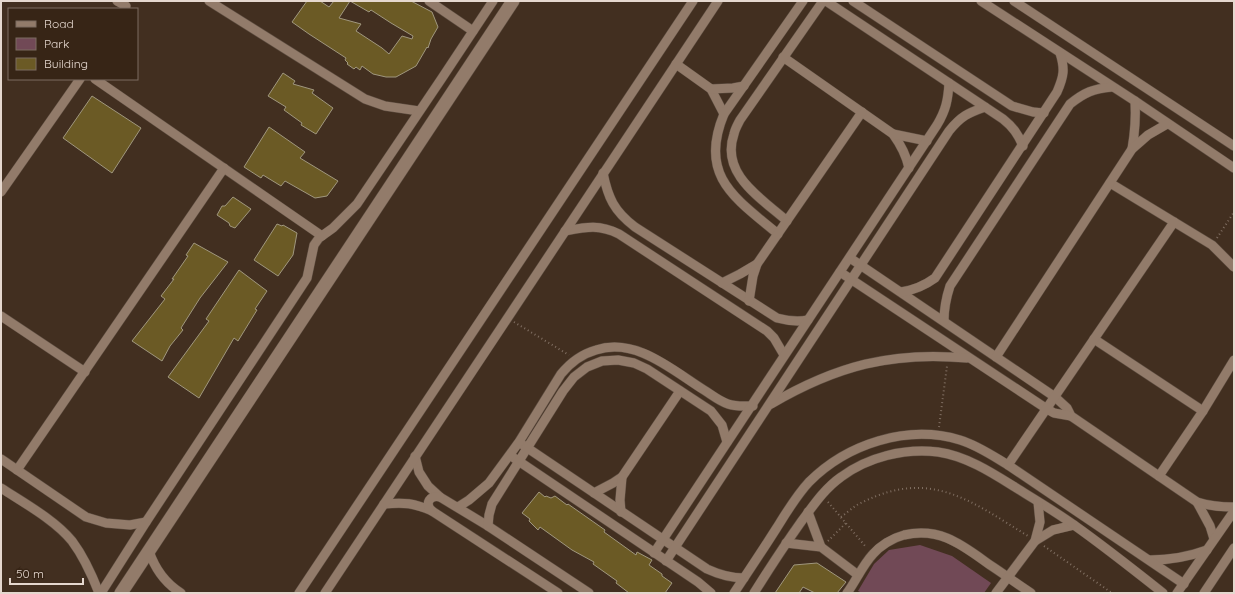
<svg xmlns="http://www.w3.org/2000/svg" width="1235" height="594" viewBox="0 0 1235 594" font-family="Quicksand,sans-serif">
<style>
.green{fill:#714956}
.building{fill:#6b5a25;stroke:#a0977e;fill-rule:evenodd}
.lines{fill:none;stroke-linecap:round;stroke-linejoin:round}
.street-casing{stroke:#5d4d40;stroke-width:10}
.secondary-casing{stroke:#5d4d40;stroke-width:14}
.path{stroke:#806f62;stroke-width:2;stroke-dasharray:1 3;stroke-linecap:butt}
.street{stroke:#927b6a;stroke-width:9}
.secondary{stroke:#927b6a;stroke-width:13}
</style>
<rect width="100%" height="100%" fill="#422f20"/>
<path class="green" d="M920 545 952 556 991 583 984 593H862L858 591 874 564 889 550Z"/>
<g class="building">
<path d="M307 1H320L329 7 334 1H411L432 12 438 27 431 39 428 48 427 47 416 66 396 77H386L373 74 362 66 360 70 356 67 354 69 347 64 348 63 345 60 346 58 309 34 292 22ZM350 1 369 12 371 10 391 23 413 36 412 39 402 36 389 54 382 48 356 31 361 24 339 18Z"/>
<path d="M283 73 295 81 293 84 314 90 312 93 333 108 316 134 301 125 302 123 284 110 286 107 268 96Z"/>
<path d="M92 96 141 128 112 173 63 138Z"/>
<path d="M269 127 305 152 300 158 338 181 327 196 315 198 285 181 281 186 263 175 261 178 244 167Z"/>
<path d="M233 197 251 209 235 228 230 226 229 223 217 215 222 206H225Z"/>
<path d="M277 224 282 226 283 225 297 233 293 255 278 276 254 260Z"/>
<path d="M194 243 228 262 200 298 181 328 183 330 170 346 162 361 132 341 165 299 161 296 174 279H172L188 256 186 255Z"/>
<path d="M239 270 267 291 255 309 257 310 238 341 234 338 199 398 168 377 209 321 206 319Z"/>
<path d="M539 492 545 497 546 496 551 498 555 496 567 505 568 504 605 530 604 532 636 555 637 552 652 560 649 565 662 574V576L672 583 665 593H629L616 583 617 581 593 564 594 562 572 550 540 527 538 530 529 521 530 519 522 513Z"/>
<path d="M817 563 846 582 837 593H815L803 587 799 593H775L794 565Z"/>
</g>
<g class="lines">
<g class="street-casing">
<g id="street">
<path d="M117 1 126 6"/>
<path d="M209 1 365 99 385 106 419 111"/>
<path d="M429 1 473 31"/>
<path d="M826 1 1003 119C1013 127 1018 134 1023 146"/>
<path d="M853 1 1012 106 1033 112 1044 113"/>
<path d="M981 1 1135 101 1234 168"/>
<path d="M1014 1 1234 146"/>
<path d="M783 57 893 134C901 145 906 154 909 168"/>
<path d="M676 64 711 89 724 114"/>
<path d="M95 79 322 236"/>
<path d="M711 89 733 88 744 86"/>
<path d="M893 134 927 141"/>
<path d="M1132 149C1135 132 1136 118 1135 101"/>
<path d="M603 173C608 198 614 211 635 227L777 318C788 321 797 322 808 320"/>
<path d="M1110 183 1212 245 1234 267"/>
<path d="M1 192 80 79"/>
<path d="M787 221C761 198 720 174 734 134 735 129 738 124 740 120L823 1"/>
<path d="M565 231C586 227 599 224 619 234L767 331 774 338 784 355"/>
<path d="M778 234C735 198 698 176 724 114L803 1"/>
<path d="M850 258 1055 397 1067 408 1071 416 1197 502C1209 506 1221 507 1234 507"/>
<path d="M840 272 1047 409 1054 413 1071 416"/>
<path d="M722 283 740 274 757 264"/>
<path d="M901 292C915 290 924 286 935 278L1057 92C1064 76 1065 69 1060 53"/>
<path d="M749 301 753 276 757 264 862 112"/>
<path d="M1 316 85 372"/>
<path d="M944 321C944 308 946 298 950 286L1070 104C1085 92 1093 89 1112 87"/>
<path d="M1094 339 1203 411"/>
<path d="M996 357 1132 149 1148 135 1167 124"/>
<path d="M771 404C836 366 892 351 967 358"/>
<path d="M523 445 707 569C720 575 730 578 744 578"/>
<path d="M415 456 419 472 428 486 440 497 488 526 589 593"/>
<path d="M514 458 698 582 711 593"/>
<path d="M1 459 86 517 106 523 130 525 146 522"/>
<path d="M1008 465 1174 222"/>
<path d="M17 470 224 168"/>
<path d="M1159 476 1203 411 1234 360"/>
<path d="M1 488C24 503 55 520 72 541 84 557 92 575 99 593"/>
<path d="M594 493 613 483 622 477 680 391"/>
<path d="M1197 502 1210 526 1214 539"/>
<path d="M384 504C404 502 414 503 432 511L558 593"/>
<path d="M458 507 469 500 489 483 519 442 561 374C570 363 582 354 596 350 636 337 672 370 704 390 712 395 719 401 728 404 736 407 744 406 753 406"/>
<path d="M432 511C424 504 430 494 440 497"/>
<path d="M621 512 620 500 622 477"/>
<path d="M808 512 821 547"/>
<path d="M488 526 489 515 492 504 563 391 574 377 587 367 602 361 618 360 634 363 647 369 711 411 722 425 727 442"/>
<path d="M1035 541 1053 530 1074 525"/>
<path d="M786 543 821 547 858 575"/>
<path d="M149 551C155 569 165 583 181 593"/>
<path d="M654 553 937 125C946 110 948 100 949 83"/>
<path d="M1150 560C1170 560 1188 557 1207 550"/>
<path d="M666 561 949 131C961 116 968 113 985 107"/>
<path d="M101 593 146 522 307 278 314 245 319 238 333 228 357 204 442 78 493 1"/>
<path d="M299 593 693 1"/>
<path d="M325 593 718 1"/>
<path d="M734 593C748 572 762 551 776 529 786 513 796 496 809 482 847 444 907 424 960 440 977 445 993 456 1008 465L1184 584"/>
<path d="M754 593C769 569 784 546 801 522 813 506 824 489 841 477 868 457 904 448 938 452 967 456 994 474 1018 489 1037 501 1056 512 1074 525 1105 547 1134 570 1163 593"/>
<path d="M847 593C856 581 862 566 873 554 880 546 892 538 904 535 941 527 962 545 990 565 1004 574 1017 584 1031 593"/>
<path d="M996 593 1035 541 1040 522 1038 502"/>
<path d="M1177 593 1234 511"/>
<path d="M1204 593 1234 548"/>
</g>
</g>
<g class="secondary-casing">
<path id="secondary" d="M121 593 513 1"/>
</g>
<g class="path">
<path d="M1217 238 1234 212"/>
<path d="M514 322 569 355"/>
<path d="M939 427 947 366"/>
<path d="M828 502 866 547"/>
<path d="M841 517C848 512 855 505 863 502 931 468 972 502 1028 536"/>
<path d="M828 541 846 523"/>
<path d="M1044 546 1112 593"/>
</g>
<use href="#street" class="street"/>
<use href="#secondary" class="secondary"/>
</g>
<rect width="1235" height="594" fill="none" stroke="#e5d8cf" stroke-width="4"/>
<rect x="8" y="8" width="130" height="72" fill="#372516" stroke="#7d6d60"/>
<rect x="16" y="21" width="20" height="6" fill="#927b6a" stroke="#7d6d60"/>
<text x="44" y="28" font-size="12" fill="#e5d8cf">Road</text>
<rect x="16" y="38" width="20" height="12" fill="#714956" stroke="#7d6d60"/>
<text x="44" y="48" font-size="12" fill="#e5d8cf">Park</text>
<rect x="16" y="58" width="20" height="12" fill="#6b5a25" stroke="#7d6d60"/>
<text x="44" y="68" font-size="12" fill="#e5d8cf">Building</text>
<path d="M10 578v6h73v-6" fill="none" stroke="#e5d8cf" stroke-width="2"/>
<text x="16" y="578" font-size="12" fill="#e5d8cf" stroke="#372516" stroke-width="3" paint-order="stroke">50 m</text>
</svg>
